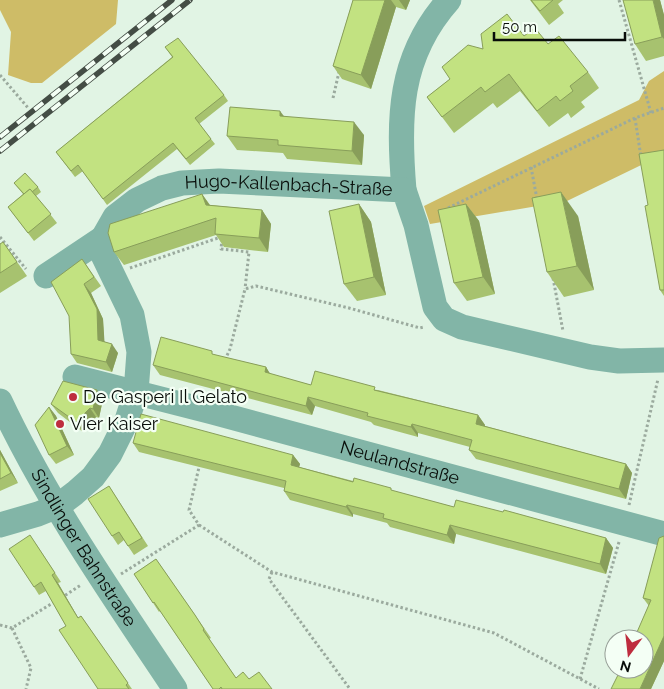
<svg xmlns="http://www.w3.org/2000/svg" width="664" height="689" viewBox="0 0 664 689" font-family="Raleway,sans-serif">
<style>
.green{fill:#cebc67}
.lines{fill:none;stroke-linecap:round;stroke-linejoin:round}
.path{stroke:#9baa9e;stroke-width:3;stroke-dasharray:2.5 2.5;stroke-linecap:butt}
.minor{stroke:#82b5a7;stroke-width:25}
.rail-casing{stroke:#444d45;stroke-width:5.5}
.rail{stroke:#f4fff5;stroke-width:4;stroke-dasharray:11;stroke-linecap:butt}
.wall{fill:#a7c26f}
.shaded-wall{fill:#889e5a}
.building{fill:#c2e281;stroke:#889e5a}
.poi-dot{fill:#be2d3e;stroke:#f4fff5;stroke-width:2}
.labels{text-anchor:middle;stroke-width:4.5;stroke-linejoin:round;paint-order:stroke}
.street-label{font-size:18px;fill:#080d09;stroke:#f4fff5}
.poi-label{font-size:18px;fill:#080d09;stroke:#f4fff5;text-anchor:start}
</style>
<rect width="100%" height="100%" fill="#e1f4e4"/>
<g class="green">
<path d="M0 0H118L116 24 42 83H31L8 75 11 32 0 10Z"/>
<path d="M664 71V154L567 201 430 224 424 206 639 100 649 81Z"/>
</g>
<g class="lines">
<g class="path">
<path d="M619 0 651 113"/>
<path d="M0 75 29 109"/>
<path d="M333 98 339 72"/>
<path d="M635 118 641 157"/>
<path d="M531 167 537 199"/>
<path d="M448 208 635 118 664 108"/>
<path d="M0 237 26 269"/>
<path d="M222 239 221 249 249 252 245 289"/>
<path d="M130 268 221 237"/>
<path d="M553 278 563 331"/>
<path d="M225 360 230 349 245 289 256 286 349 308 420 328 424 327"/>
<path d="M629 505 658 379"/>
<path d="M199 525 272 572 494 633 599 689"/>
<path d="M272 572 269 579 350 689"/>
<path d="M121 574 199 525 189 510 200 463"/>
<path d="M61 598 81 585"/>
<path d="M0 625 12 628 56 601"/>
<path d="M12 628 31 668 26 689"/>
<path d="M580 679 619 542"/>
</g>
<g class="minor">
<path d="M404 190C398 119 398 57 449 0"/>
<path d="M46 276 103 238"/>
<path id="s1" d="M75 377 212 412 664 534"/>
<path id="s2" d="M0 401C48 503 113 596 175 689"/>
<path id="s3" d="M0 525 38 514 58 506 75 493 93 477 110 454 127 420 136 392 139 352 132 315 103 255V238L115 217 137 200 162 188 182 183 219 181 404 190 416 225 435 307 444 319 462 327 590 357 619 361 664 360"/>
</g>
<g class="rail-casing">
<g id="rail">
<path d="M0 137 172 0"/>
<path d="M0 151 190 0"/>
</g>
</g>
<use href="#rail" class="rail"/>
</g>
<g class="wall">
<path d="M353 0H410L406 10 396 7 371 89 342 79 333 66Z"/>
<path d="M530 0H563L558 4 564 13 549 25Z"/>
<path d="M660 0 664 15V56L646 61 635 44Z"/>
<path d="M524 36 548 44 588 72 599 88 581 102 585 107 571 118 568 113 549 127 520 91 497 108 493 103 454 133 427 97 450 79Z"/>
<path d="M165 47 224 95 228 101 199 124 215 144 190 165 177 149 107 205 83 171 75 177 56 152 172 57Z"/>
<path d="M284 116 364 135 362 165 287 159 283 153 237 150 227 136Z"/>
<path d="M664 150V296L660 290 648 205Z"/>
<path d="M14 183 38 187 41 192 36 196 57 223 34 241 8 207 23 194Z"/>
<path d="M202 194 210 205 262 210 271 224 268 252 224 247 216 235 124 265 114 252Z"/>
<path d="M359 204 371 222 386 295 357 301 344 284Z"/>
<path d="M466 204 479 221 495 294 467 301 454 283Z"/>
<path d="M578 216 594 290 564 297 547 272Z"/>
<path d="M3 242 27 276 0 293V244Z"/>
<path d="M82 259 101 286 91 293 103 319 104 341 118 353 112 372 77 363 71 354Z"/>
<path d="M215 355 266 367 270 374 311 385 378 390 478 415 485 425V426L626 464 632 473 626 499 476 459 469 450 470 447 418 433V437L374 425 371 422 315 406 312 415 160 375 153 365Z"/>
<path d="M103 399 99 418 96 417 83 432 58 413 51 404Z"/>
<path d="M49 407 56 416 74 455 56 464 49 455Z"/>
<path d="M133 443 293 455 300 464 299 467 454 507 503 512 606 538 613 548 606 574 456 534 454 544 390 527 387 523 353 514V517L290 500 284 491V488L139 452Z"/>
<path d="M0 450 18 483 0 491Z"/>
<path d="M109 486 148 546 134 555 124 540 118 545 112 536Z"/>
<path d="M664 536V661L651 689 649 606 643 598Z"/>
<path d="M36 544 61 582 58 583 78 618 81 616 132 689H98L66 626 46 591 39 595 34 587Z"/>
<path d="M156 559 211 638 209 639 236 678 249 679 272 689H213L160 611 159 612 134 574Z"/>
</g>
<g class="shaded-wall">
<path d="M385 0H391L396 7 371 89 361 75Z"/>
<path d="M399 0H410L406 10Z"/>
<path d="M653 0H660L664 15V39L662 37Z"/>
<path d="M280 111 290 124 280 116Z"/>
<path d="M354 122 364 135 362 165 352 151Z"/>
<path d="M561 192 578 216 594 290 577 266Z"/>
<path d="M202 194 211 207 215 219 206 205Z"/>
<path d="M359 204 371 222 386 295 374 277Z"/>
<path d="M466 204 479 221 495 294 483 277Z"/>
<path d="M262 210 271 224 268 252 259 238Z"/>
<path d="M84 284 91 293 103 319 105 349 98 340Z"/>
<path d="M112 344 118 353 112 372 106 362Z"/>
<path d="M266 367 272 377 265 372Z"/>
<path d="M97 390 103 399 99 418 93 409Z"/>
<path d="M308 397 315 406 312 415 306 406Z"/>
<path d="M49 407 56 416 74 455 67 446Z"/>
<path d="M90 408 96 417 83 432 76 422Z"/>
<path d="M478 415 485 425 483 433 476 424Z"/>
<path d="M412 424 418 433V437L411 427Z"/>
<path d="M0 450 18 483 11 473 0 453Z"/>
<path d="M293 455 300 464 297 474 291 465Z"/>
<path d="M626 464 632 473 626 499 619 489Z"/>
<path d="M347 505 353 514V517L346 507Z"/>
<path d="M450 525 456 534 454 544 447 535Z"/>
<path d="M606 538 613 548 606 574 600 564Z"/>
<path d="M52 575 58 583 83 626 78 618Z"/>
<path d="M664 636V661L651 689H640Z"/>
</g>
<g class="building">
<path d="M353 0H385L361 75 333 66Z"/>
<path d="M531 0H553L540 11Z"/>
<path d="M623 0H653L662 37 635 44Z"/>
<path d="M507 14 524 36 535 28 548 44 559 36 588 72 570 86 573 91 560 101 556 96 537 111 509 74 485 92 481 87 442 117 427 97 450 79 442 67 468 45 483 49 481 34Z"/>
<path d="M178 38 224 95 195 118 211 139 186 159 173 143 103 199 78 165 71 171 56 152 173 57 165 47Z"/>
<path d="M230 107 280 111V116L354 122 352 151 278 145V140L227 136Z"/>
<path d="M664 150V290H660L645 206 648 205 639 154Z"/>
<path d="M25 173 38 187 32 192 30 189 24 194 14 183Z"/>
<path d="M30 189 51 214 28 233 8 207Z"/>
<path d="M561 192 577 266 547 272 532 198Z"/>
<path d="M202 194 206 205 262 210 259 238 215 234 216 218 114 252 108 233 110 224Z"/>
<path d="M359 204 374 277 344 284 329 211Z"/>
<path d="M466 204 483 277 454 283 438 210Z"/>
<path d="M3 242 17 262 0 273V244Z"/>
<path d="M82 259 94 277 84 284 97 309 98 340 112 344 106 362 71 354 69 316 51 282Z"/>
<path d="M161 337 212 351V354L266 367 265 372 311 385 315 371 375 387 374 390 478 415 476 424 626 464 619 489 469 450 472 440 412 424 411 427 367 416 368 413 308 397 306 406 153 365Z"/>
<path d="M63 381 97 390 93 409 90 408 76 422 51 404Z"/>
<path d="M49 407 67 446 49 455 35 425Z"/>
<path d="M141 414 293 455 291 465 353 482 354 478 391 488V490L454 507 456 500 503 512 504 510 606 538 600 564 450 525 447 535 383 518 384 514 347 505 346 507 284 491 286 481 133 443Z"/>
<path d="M0 453 11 473 0 479Z"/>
<path d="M109 486 142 538 128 546 119 532 112 536 88 499Z"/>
<path d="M30 535 55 573 52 575 78 618 81 616 128 683 126 685 129 689H98L59 630 66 626 41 582 34 587 9 549Z"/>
<path d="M664 536V636L640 689H611L621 669H644V639H634L651 600 643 598 659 538Z"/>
<path d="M156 559 195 615 204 629 203 630 236 678 243 672 249 679 259 672 272 689H222L221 687 219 689H213L154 602 153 603 134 574Z"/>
</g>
<g class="poi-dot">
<circle cx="73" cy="397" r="5"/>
<circle cx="60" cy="424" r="5"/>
</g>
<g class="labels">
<g class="street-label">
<text dy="6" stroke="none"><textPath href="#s3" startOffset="571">Hugo-Kallenbach-Straße</textPath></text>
<text dy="6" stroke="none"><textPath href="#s1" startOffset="336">Neulandstraße</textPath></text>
<text dy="6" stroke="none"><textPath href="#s2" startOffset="169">Sindlinger Bahnstraße</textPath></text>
</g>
<g class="poi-label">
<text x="83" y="403">De Gasperi Il Gelato</text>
<text x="70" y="430">Vier Kaiser</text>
</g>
</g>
<g transform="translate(629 654) rotate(195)"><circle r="24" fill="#f4fff5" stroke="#969e97"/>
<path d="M0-4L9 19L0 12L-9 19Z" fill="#be2d3e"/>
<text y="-8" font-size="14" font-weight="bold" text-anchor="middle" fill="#080d09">N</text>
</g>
<path d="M494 32v8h131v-8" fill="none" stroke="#080d09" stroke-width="2.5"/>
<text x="502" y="32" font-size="15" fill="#080d09" stroke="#f4fff5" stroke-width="4" paint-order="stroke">50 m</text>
</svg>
